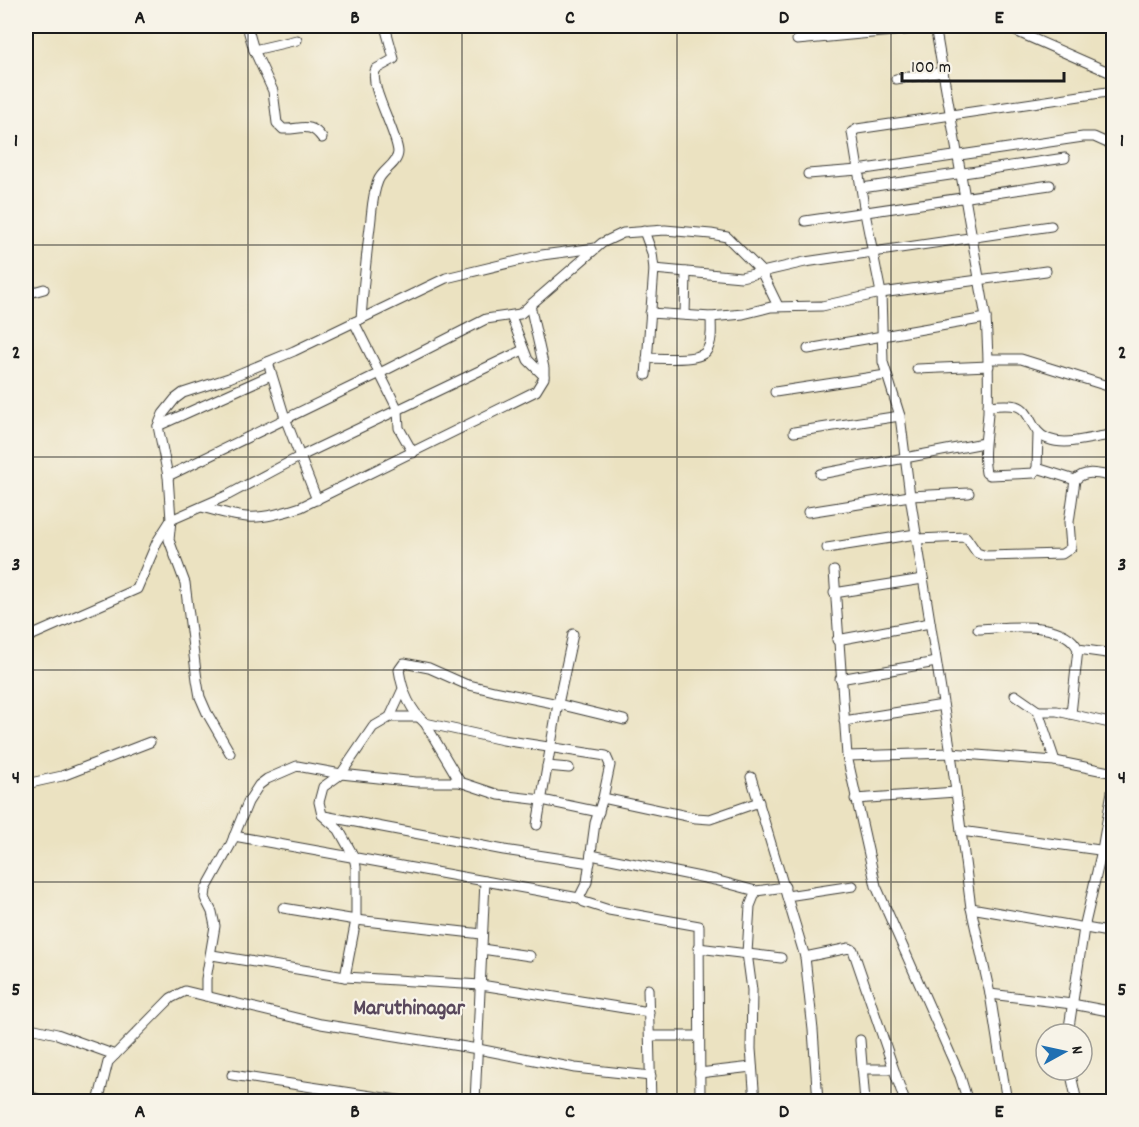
<svg xmlns="http://www.w3.org/2000/svg" width="1139" height="1127" viewBox="0 0 1139 1127" font-family="Dekko,sans-serif">
<style>
.lines{fill:none;stroke-linecap:round;stroke-linejoin:round}
.street-casing{stroke:#3b3a35;stroke-width:11}
.street{stroke:#fff;stroke-width:9}
.grid{fill:none;stroke:#1c1c1c;stroke-width:1.5;stroke-opacity:0.55}
.labels{text-anchor:middle;stroke-width:4.5;stroke-linejoin:round;paint-order:stroke}
.neighbourhood-label{font-size:22px;font-weight:bold;fill:#59485c;stroke:#f7f3e8}
.neatline{fill:none;stroke:#1c1c1c;stroke-width:2}
.grid-label{font-size:20px;text-anchor:middle;font-weight:bold;fill:#1c1c1c}
</style>
<rect width="100%" height="100%" fill="#f7f3e8"/>
<filter id="ink" filterUnits="userSpaceOnUse"><feTurbulence type="fractalNoise" baseFrequency=".0167" numOctaves="2"/><feDisplacementMap in="SourceGraphic" scale="12" xChannelSelector="R" yChannelSelector="G"/><feConvolveMatrix kernelMatrix="1 2 1 2 8 2 1 2 1" color-interpolation-filters="sRGB"/></filter>
<filter id="wash" filterUnits="userSpaceOnUse"><feTurbulence type="fractalNoise" baseFrequency=".008" numOctaves="4" result="noise"/><feDisplacementMap in="SourceGraphic" scale="24" xChannelSelector="R" yChannelSelector="G"/><feGaussianBlur stdDeviation="1.35" result="paint"/><feColorMatrix in="noise" values="0 0 0 0 0 0 0 0 0 0 0 0 0 0 0 0 0 1.4 0 .05"/><feComposite in="paint" operator="in"/></filter>
<g filter="url(#wash)">
<rect width="100%" height="100%" fill="#ebe2c1"/>
</g>
<g filter="url(#ink)">
<g class="lines">
<g class="street-casing">
<g id="street">
<path d="M247 26 254 50 273 91 277 123 283 129C301 130 310 121 322 138"/>
<path d="M935 26 986 318C988 349 989 381 988 412 987 433 982 452 986 473L990 475 1034 473 1037 468 1038 434"/>
<path d="M1004 26 1111 73 1114 75"/>
<path d="M1107 26 1114 28"/>
<path d="M797 40 935 27"/>
<path d="M254 50 297 40"/>
<path d="M896 79 943 72"/>
<path d="M808 174 858 170 1083 137H1094L1114 146"/>
<path d="M862 188 1065 158"/>
<path d="M805 221 1050 185"/>
<path d="M644 231 652 253 654 269 646 375"/>
<path d="M654 269 741 277 805 262 1051 226"/>
<path d="M26 294 44 289"/>
<path d="M650 313 711 317 743 314 771 307 822 306 881 293 1046 271"/>
<path d="M685 315 686 272"/>
<path d="M511 316 528 360 544 376"/>
<path d="M361 319C363 288 366 258 370 227 372 212 372 195 378 181 382 170 398 164 398 152 397 132 367 83 376 69L394 59 385 26"/>
<path d="M354 322 398 410 399 428 413 453"/>
<path d="M808 349 986 318"/>
<path d="M647 358C660 358 701 362 707 350 713 341 711 327 711 317"/>
<path d="M989 359H1021L1114 388"/>
<path d="M268 362 285 418 317 500"/>
<path d="M917 369 989 366"/>
<path d="M775 392 886 375"/>
<path d="M988 406C997 405 1008 404 1017 406 1032 411 1030 432 1048 439 1069 447 1092 436 1114 435"/>
<path d="M158 426 271 375"/>
<path d="M794 432 900 416"/>
<path d="M1037 468 1075 480"/>
<path d="M820 474 984 443"/>
<path d="M168 476 380 373 486 319 520 314 602 243 623 233 665 230 711 234 727 237 761 271 778 306"/>
<path d="M202 507C246 519 256 522 301 507L536 391 544 378V368L530 305"/>
<path d="M808 512 910 496 969 493"/>
<path d="M917 539 966 537 977 553 986 556 1062 554 1071 548 1069 522 1075 480C1086 469 1099 474 1114 477"/>
<path d="M827 548 916 534"/>
<path d="M834 571 847 756 876 886 960 1076 968 1102"/>
<path d="M834 593 923 579"/>
<path d="M978 629C1006 628 1064 619 1078 649L1071 714"/>
<path d="M573 634 558 704 624 720"/>
<path d="M26 638 137 589 157 542 171 520 228 495 299 457 523 350"/>
<path d="M837 640 930 623"/>
<path d="M1078 649 1114 654"/>
<path d="M840 679 936 662"/>
<path d="M1015 695 1038 711"/>
<path d="M390 717H418"/>
<path d="M844 721 943 705"/>
<path d="M425 723 503 740 606 756 610 765 603 798 595 823 587 882 579 898"/>
<path d="M230 753 207 713 200 697 197 680 185 583 169 540 171 520 168 476 158 426 163 414 175 399 183 393 229 378 294 351 446 278 542 255 596 248"/>
<path d="M847 756 951 753 1055 761 1038 711H1057L1114 724"/>
<path d="M1055 761 1114 773"/>
<path d="M547 766 569 768"/>
<path d="M751 777 805 957"/>
<path d="M460 782 425 723C409 709 402 690 399 670L404 663 429 668 465 684 494 691 558 704 537 825"/>
<path d="M26 784 62 776 150 742"/>
<path d="M603 798 696 818 710 819 759 802"/>
<path d="M855 799 956 792"/>
<path d="M324 816 504 850 590 863"/>
<path d="M961 831 1114 852"/>
<path d="M234 836 485 881"/>
<path d="M591 855 715 880 756 891"/>
<path d="M787 896 853 886"/>
<path d="M283 908 356 920 482 934"/>
<path d="M971 908 1114 933"/>
<path d="M698 948 781 958"/>
<path d="M482 949 530 956"/>
<path d="M212 955 345 977 481 985 649 1012"/>
<path d="M345 977 356 920V867L354 857 339 830 322 815 319 802 323 787 341 774 373 727 390 717 402 691"/>
<path d="M648 989 651 1102"/>
<path d="M990 994 1072 1004 1114 1012"/>
<path d="M206 996V979L215 926 212 912 205 898 206 889 231 844 248 802 259 785 267 779 297 766 341 774 416 782H460L499 795 542 800 599 812"/>
<path d="M26 1027 57 1034 115 1055"/>
<path d="M1068 1034 1084 928 1102 850 1114 780"/>
<path d="M650 1036H698"/>
<path d="M860 1040 865 1102"/>
<path d="M862 1069H893"/>
<path d="M1070 1070 1077 1102"/>
<path d="M699 1073 752 1067"/>
<path d="M232 1075 411 1102"/>
<path d="M26 1095 46 1102"/>
<path d="M98 1102 108 1062 163 1006 171 998 185 991 321 1024 478 1049 575 1068 651 1076"/>
<path d="M475 1102 485 881 579 898 584 902 609 910 699 926 700 1102"/>
<path d="M755 1102 751 1049 752 990 747 953 750 906 756 891 785 887"/>
<path d="M818 1102 813 1030 805 957 849 948 853 950 905 1102"/>
<path d="M1007 1102 990 994 971 908 951 753 910 496 900 416 883 362 881 293 865 213 852 132 857 129 1114 91"/>
</g>
</g>
<use href="#street" class="street"/>
</g>
</g>
<path class="grid" d="M248 26V1102M462 26V1102M677 26V1102M891 26V1102M26 245H1114M26 457H1114M26 670H1114M26 882H1114"/>
<g class="labels">
<g class="neighbourhood-label">
<text x="409" y="1014">Maruthinagar</text>
</g>
</g>
<rect width="1139" height="1127" fill="none" stroke="#f7f3e8" stroke-width="66"/>
<g transform="translate(1064 1052) rotate(82)"><circle r="28" fill="#f7f3e8" stroke="#9f9d96" stroke-width="1.5"/>
<path d="M0-4.5L10 22L0 15L-10 22Z" fill="#1f6fb2"/>
<text y="-9" font-size="16" font-weight="bold" text-anchor="middle" fill="#1c1c1c">N</text>
</g>
<path d="M902 72v9h162v-9" fill="none" stroke="#1c1c1c" stroke-width="3"/>
<text x="911" y="72" font-size="18" fill="#1c1c1c" stroke="#f7f3e8" stroke-width="4.5" paint-order="stroke">100 m</text>
<rect x="33" y="33" width="1073" height="1061" class="neatline"/>
<g class="grid-label">
<text x="140" y="23">A</text>
<text x="355" y="23">B</text>
<text x="570" y="23">C</text>
<text x="784" y="23">D</text>
<text x="999" y="23">E</text>
<text x="16" y="146">1</text>
<text x="1122" y="146">1</text>
<text x="16" y="358">2</text>
<text x="1122" y="358">2</text>
<text x="16" y="570">3</text>
<text x="1122" y="570">3</text>
<text x="16" y="783">4</text>
<text x="1122" y="783">4</text>
<text x="16" y="995">5</text>
<text x="1122" y="995">5</text>
<text x="140" y="1117">A</text>
<text x="355" y="1117">B</text>
<text x="570" y="1117">C</text>
<text x="784" y="1117">D</text>
<text x="999" y="1117">E</text>
</g>
</svg>
